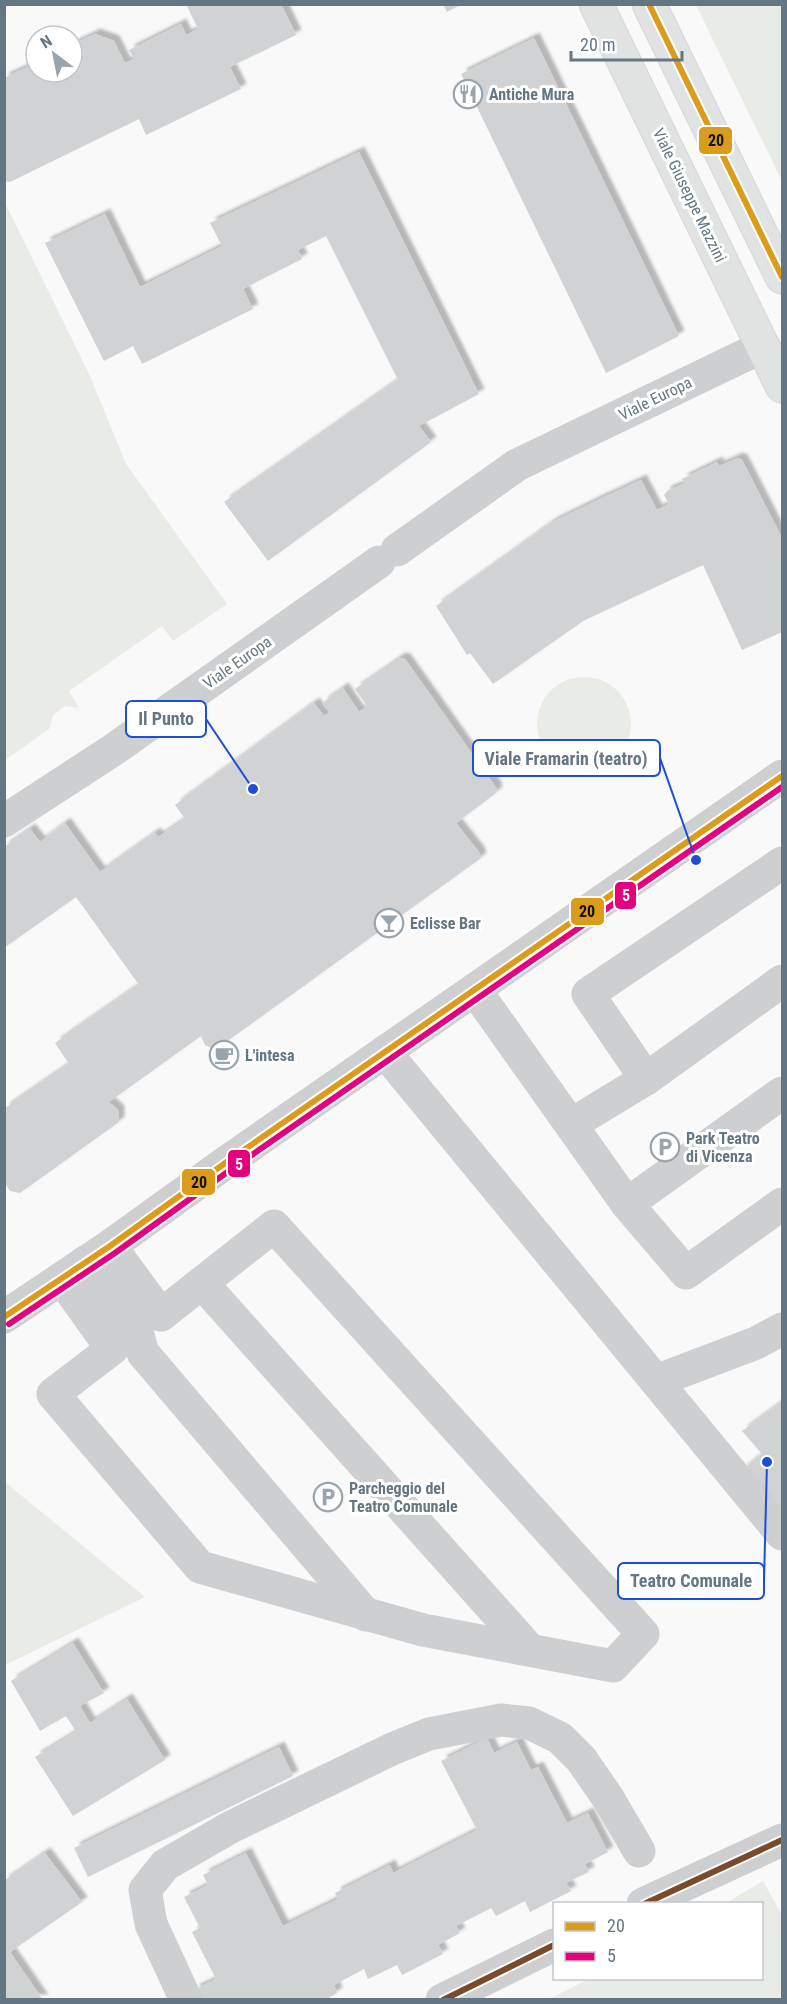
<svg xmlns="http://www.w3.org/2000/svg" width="787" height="2004" viewBox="0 0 787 2004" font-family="'Roboto Condensed',sans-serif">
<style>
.green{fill:#e8ebe6}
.building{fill:#d0d2d3;filter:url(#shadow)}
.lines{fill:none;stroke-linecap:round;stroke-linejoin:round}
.major-casing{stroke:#d5d6d7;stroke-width:35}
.minor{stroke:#cecfd0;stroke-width:33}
.major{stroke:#e1e2e2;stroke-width:33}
.bus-1-casing{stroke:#fff;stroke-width:10}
.bus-2-casing{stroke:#fff;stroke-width:10}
.bus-3-casing{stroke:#fff;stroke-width:10}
.bus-1{stroke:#da9c1a;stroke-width:6}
.bus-2{stroke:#e5007d;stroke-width:6}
.bus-3{stroke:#7a4b2a;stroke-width:6}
.labels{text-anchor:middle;stroke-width:6;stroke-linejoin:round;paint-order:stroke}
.poi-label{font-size:16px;font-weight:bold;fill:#657683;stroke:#fff;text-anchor:start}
.street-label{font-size:16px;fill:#657683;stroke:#fff}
.leader{fill:none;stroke:#1d4ed8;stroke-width:2}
.callout-dot{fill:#1d4ed8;stroke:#fff;stroke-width:2}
.callout{fill:#fff;stroke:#1d4ed8;stroke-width:2}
.callout-label{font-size:18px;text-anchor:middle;font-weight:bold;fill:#657683}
.line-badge{stroke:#fff;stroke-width:2}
.badge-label{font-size:16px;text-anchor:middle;font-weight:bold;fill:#fff}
.pale-badge-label{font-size:16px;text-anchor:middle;font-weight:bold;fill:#111}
</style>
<defs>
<filter id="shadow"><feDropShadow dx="5.5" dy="-5.5" stdDeviation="1.5" flood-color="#0004"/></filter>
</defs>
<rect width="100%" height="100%" fill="#f9f9f9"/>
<g class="green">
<path d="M696 5H782V181Z"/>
<path d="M5 203 90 376 126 464 227 604 173 641 162 626 69 691 79 708 65 706 53 715 49 729 5 760Z"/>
<circle cx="584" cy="724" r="47"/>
<path d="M5 1482 145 1597 5 1665Z"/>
<path d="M763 1881 782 1915V1999H549L589 1979 762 1978V1904L726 1903Z"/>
</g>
<g class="building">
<path d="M186 4H281L296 35 230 67 241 89 146 135 139 119 10 182 4 181V78L36 63V72H72V45L95 34 114 41 125 63 134 59 129 50 181 24 186 35 198 29Z"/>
<path d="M443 4H462L447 12Z"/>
<path d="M534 38 679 336 606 373 461 74Z"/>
<path d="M359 152 479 394 419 426 431 442 268 561 224 502 398 380 326 236 298 250 302 259 243 289 253 309 142 364 133 346 104 361 45 243 105 214 140 287 222 246 210 223Z"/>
<path d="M738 458 742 460 782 538V632L742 650 703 565 583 621 493 684 470 653 467 655 436 606 553 522 600 499 641 480 657 510 669 504 664 495 667 491 685 483 682 479 717 462 719 466Z"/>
<path d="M400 658 405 659 497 789 496 793 456 823 479 852 481 858 215 1050 205 1045 201 1036 109 1102 119 1111V1122L20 1193 10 1191 5 1183V1108L69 1064 55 1043 139 985 76 897 4 948V847L30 829 40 842 65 823 100 872 155 833 158 837 185 819 175 805 314 703 324 716 330 712 322 703 343 688 359 712 367 706 355 689Z"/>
<path d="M782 1402V1519L742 1470 762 1454 742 1431Z"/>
<path d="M73 1643 104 1693 80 1706 90 1723 127 1699 165 1760 73 1816 35 1757 76 1732 66 1716 40 1731 11 1681Z"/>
<path d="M487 1738 494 1753 517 1742 531 1770 538 1767 567 1823 588 1813 608 1852 585 1864 589 1872 566 1883 571 1891 530 1912 525 1901 496 1916 491 1908 456 1926 460 1933 438 1945 443 1954 402 1975 397 1965 368 1979 364 1969 334 1985 337 1993 325 2000H199L194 1990 216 1979 192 1932 200 1928 184 1897 208 1885 203 1875 246 1853 283 1926 338 1899 335 1893 390 1865 393 1873 477 1830 441 1761Z"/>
<path d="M279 1747 293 1776 88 1877 74 1848Z"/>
<path d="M45 1853 82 1902 10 1952 43 2000H4V1881Z"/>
</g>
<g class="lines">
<g class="major-casing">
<g id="major">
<path d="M596 4 782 386"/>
<path d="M649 4 782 277"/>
</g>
</g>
<g class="minor">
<path d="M397 550 517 465 764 346"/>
<path d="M4 821 113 750 379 562"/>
<path d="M475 990 627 1204 686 1273 782 1204"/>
<path d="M385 1052 782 1534"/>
<path d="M646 1079 588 994 782 863"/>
<path d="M572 1124 646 1079 782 981"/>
<path d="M627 1204 782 1093"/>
<path d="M84 1263 138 1335 143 1353 366 1615"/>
<path d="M62 1279 112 1349 53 1394 200 1567 423 1630 613 1666 643 1634 274 1226 161 1315 110 1246"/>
<path d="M202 1283 530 1650"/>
<path d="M4 1317 110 1246 228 1161 782 776"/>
<path d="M656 1381 756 1343 782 1329"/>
<path d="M643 1904 782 1840"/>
<path d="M186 2000 151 1924 145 1890 165 1865 231 1827 392 1749 429 1734 501 1720 529 1723 560 1738 581 1759 608 1798 639 1851"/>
<path d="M442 2000 554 1945"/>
</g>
<use href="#major" class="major"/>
<g class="bus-1-casing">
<g id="bus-1">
<path d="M649 4 782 277"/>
<path d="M4 1317 110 1246 228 1161 782 776"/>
</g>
</g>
<g class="bus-2-casing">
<path id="bus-2" d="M9 1324 115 1253 233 1168 782 787"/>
</g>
<g class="bus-3-casing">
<g id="bus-3">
<path d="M644 1904 782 1840"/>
<path d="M443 2000 554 1945"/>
</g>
</g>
<use href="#bus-1" class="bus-1"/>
<use href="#bus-2" class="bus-2"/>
<use href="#bus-3" class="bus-3"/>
</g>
<defs>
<g id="restaurant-ring" transform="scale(1.5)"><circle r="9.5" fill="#fff" stroke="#99a4ac" stroke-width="1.5"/><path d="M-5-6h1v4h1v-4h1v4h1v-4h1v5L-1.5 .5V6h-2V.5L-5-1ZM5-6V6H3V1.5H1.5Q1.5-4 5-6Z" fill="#99a4ac"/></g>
<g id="bar-ring" transform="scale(1.5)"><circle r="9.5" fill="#fff" stroke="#99a4ac" stroke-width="1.5"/><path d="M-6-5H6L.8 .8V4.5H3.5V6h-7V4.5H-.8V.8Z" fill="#99a4ac"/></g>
<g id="cafe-ring" transform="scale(1.5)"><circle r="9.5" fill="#fff" stroke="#99a4ac" stroke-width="1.5"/><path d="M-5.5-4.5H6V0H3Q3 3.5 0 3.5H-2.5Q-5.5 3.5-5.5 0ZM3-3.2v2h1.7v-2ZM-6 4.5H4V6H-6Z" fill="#99a4ac"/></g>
<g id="parking-ring" transform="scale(1.5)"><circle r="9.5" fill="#fff" stroke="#99a4ac" stroke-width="1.5"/><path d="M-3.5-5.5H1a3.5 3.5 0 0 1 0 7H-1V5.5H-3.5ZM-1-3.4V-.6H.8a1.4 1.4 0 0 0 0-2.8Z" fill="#99a4ac"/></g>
</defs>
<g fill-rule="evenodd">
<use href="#restaurant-ring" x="468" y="94"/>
<use href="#bar-ring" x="389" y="923"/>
<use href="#cafe-ring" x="224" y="1055"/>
<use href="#parking-ring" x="665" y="1147"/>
<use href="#parking-ring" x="328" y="1497"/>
</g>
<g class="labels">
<g class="poi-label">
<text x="489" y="100">Antiche Mura</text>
<text x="410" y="929">Eclisse Bar</text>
<text x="245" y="1061">L'intesa</text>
<text x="686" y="1144">Park Teatro<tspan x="686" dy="18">di Vicenza</tspan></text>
<text x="349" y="1494">Parcheggio del<tspan x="349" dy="18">Teatro Comunale</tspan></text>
</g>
<g class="street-label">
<text transform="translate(690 195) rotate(64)" y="6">Viale Giuseppe Mazzini</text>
<text transform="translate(655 398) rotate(-26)" y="6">Viale Europa</text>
<text transform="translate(237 662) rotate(-35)" y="6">Viale Europa</text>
</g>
</g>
<path class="leader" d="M253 789L206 719M696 860L660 758M767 1462L764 1581"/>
<g class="callout-dot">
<circle cx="253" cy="789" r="6"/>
<circle cx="696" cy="860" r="6"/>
<circle cx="767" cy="1462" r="6"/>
</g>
<g class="callout">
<rect x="126" y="701" width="80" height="36" rx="6"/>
<rect x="473" y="740" width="187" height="36" rx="6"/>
<rect x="618" y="1563" width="146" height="36" rx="6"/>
</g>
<g class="callout-label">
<text x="166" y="725">Il Punto</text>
<text x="566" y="765">Viale Framarin (teatro)</text>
<text x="691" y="1587">Teatro Comunale</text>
</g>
<g class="line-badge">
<rect x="698" y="126" width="35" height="29" rx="6" fill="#da9c1a"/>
<rect x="614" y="881" width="23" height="29" rx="6" fill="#e5007d"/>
<rect x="570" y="897" width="35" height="29" rx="6" fill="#da9c1a"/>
<rect x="227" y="1149" width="24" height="29" rx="6" fill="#e5007d"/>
<rect x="181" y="1168" width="35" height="28" rx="6" fill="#da9c1a"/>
</g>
<g class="badge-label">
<text x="626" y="901">5</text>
<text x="239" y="1170">5</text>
</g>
<g class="pale-badge-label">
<text x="716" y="146">20</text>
<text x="587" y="917">20</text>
<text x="199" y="1188">20</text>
</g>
<rect width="787" height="2004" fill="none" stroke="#657683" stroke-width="12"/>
<rect x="553" y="1902" width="210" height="78" fill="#ffffff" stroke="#c1c8cd" stroke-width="1.5"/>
<rect x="565" y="1922" width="30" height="9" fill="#da9c1a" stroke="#c1c8cd" stroke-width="1.5"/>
<text x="607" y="1932" font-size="18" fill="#657683">20</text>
<rect x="565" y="1952" width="30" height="9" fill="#e5007d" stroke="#c1c8cd" stroke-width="1.5"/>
<text x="607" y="1962" font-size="18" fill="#657683">5</text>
<g transform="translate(54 54) rotate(328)"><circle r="28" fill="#ffffff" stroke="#c1c8cd" stroke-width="1.5"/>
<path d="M0-4.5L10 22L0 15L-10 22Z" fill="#99a4ac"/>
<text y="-9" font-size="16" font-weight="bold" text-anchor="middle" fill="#657683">N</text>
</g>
<path d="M571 51v9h111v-9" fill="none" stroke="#657683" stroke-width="3"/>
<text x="580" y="51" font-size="18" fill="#657683" stroke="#ffffff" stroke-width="4.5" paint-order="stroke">20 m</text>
</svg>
